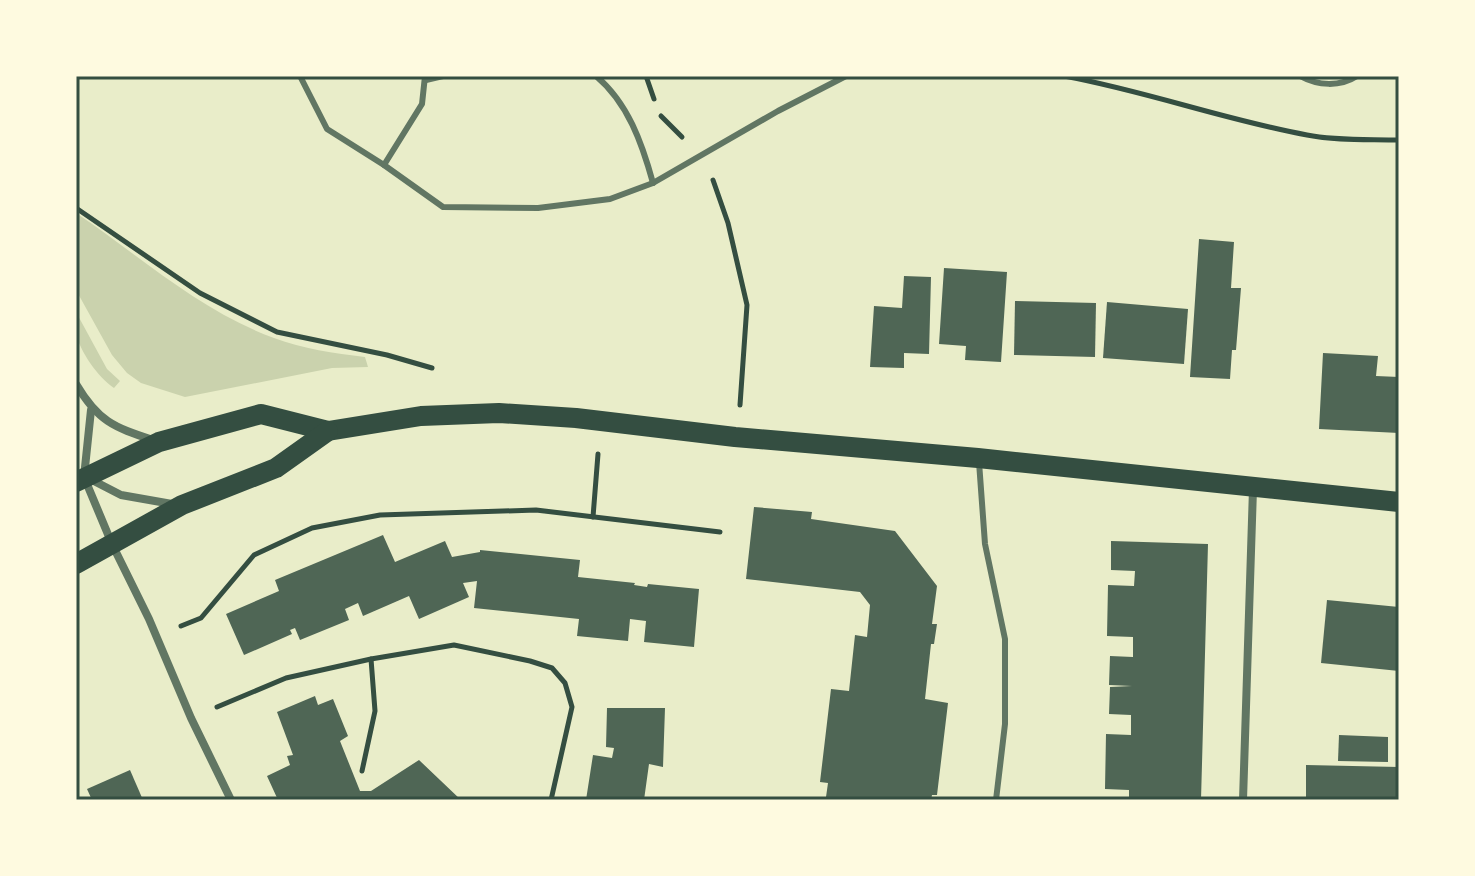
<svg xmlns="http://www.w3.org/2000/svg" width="1475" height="876" viewBox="0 0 1475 876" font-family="Quicksand,sans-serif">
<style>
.green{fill:#cad2ad}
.building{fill:#4f6655}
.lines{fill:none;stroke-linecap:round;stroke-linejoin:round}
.path{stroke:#344e41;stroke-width:5}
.service{stroke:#617663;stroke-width:6}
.minor{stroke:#617663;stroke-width:8}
.primary{stroke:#344e41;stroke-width:20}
.neatline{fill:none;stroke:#344e41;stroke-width:3}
</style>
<rect width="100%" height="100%" fill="#e9edc9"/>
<g class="green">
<path d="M76 213C140 256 200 311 274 338 303 349 334 353 365 357L368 367 332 368 185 397 141 383 127 373 112 355 76 290Z"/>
<path d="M76 312 107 369 120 381 114 388C98 377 80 352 76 333 75 326 76 318 76 312Z"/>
</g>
<g class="building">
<path d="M1199 239 1234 242 1231 288H1241L1236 350H1232L1230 379 1190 377Z"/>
<path d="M944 268 1007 272 1001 362 965 360 966 346 939 344Z"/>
<path d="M904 276 931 277 929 354 904 353V368L870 367 874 306 902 308Z"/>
<path d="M1015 301 1096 303 1095 357 1014 355Z"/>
<path d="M1107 302 1188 309 1184 364 1103 358Z"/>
<path d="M1323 353 1378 356 1376 376 1399 377V433L1319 429Z"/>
<path d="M754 507 812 512 811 519 895 531 937 586 932 624H937L934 644H931L925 699 948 703 937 795H932L931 800H818V797H826L828 783 820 782 831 689 849 691 855 635 867 637 870 605 860 592 746 579Z"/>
<path d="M383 535 395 562 445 541 452 557 480 552V550L580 560 578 577 635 583 634 585 647 587 648 584 699 589 694 647 644 642 646 621 630 619 628 641 577 636 579 619 474 608 477 581 463 583 469 597 419 619 409 596 363 616 358 603 345 609 349 620 300 640 295 628 290 630 292 634 244 655 226 614 279 591 275 580Z"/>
<path d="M1111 541 1208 544 1201 800H1129V790L1105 789 1106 734 1131 735V715L1109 714 1110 687 1132 686 1109 685 1110 656 1133 657V637L1107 636 1108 585 1134 586 1135 571 1111 570Z"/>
<path d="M1327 600 1399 607V671L1321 663Z"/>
<path d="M315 696 318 705 333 699 348 736 340 741 360 791H371L419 760 461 800H278L267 776 290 765 287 756 293 755 277 712Z"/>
<path d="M607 708H665L663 767 649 764 644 800H586L593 755 612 758 614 748 606 747Z"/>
<path d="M1339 735 1388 737V762L1338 761Z"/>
<path d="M1306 765 1399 767V800H1306Z"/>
<path d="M130 770 143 800H92L87 789Z"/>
</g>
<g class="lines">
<g class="path">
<path d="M646 76 654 99"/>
<path d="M1064 76C1146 91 1225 120 1307 135 1337 141 1369 139 1399 140"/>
<path d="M661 116 682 137"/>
<path d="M713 180 728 223 747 305 740 405"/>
<path d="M76 208 200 293 277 332 387 355 432 368"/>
<path d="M593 517 598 454"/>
<path d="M181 626 201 618 254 555 312 528 380 515 536 510 720 532"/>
<path d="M217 707 286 678 371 659 454 645 530 661 552 668 565 683 572 707 551 800"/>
<path d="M362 771 375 711 371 659"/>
</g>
<g class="service">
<path d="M300 76 327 129 384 165 443 207 538 208 610 199 653 183 778 111 846 76"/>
<path d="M596 76C628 103 642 143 653 183"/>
<path d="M1300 76C1318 86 1340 87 1357 76"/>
<path d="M426 80 443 76"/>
<path d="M384 165 422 104 425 76"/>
<path d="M979 462 985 544 1005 639V724L996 800"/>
</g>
<g class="minor">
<path d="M76 384C98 421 113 427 153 440"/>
<path d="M91 410 84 477 112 544 149 619 191 718 231 800"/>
<path d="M90 479 121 495 172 504"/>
<path d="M1243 800 1253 489"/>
</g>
<g class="primary">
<path d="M76 482 159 442 261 414 328 431 421 416 499 413 576 418 735 437 978 458 1399 502"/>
<path d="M76 564 182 505 276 468 328 431"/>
</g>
</g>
<rect width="1475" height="876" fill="none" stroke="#fefae0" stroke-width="156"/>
<rect x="78" y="78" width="1319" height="720" class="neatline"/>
</svg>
